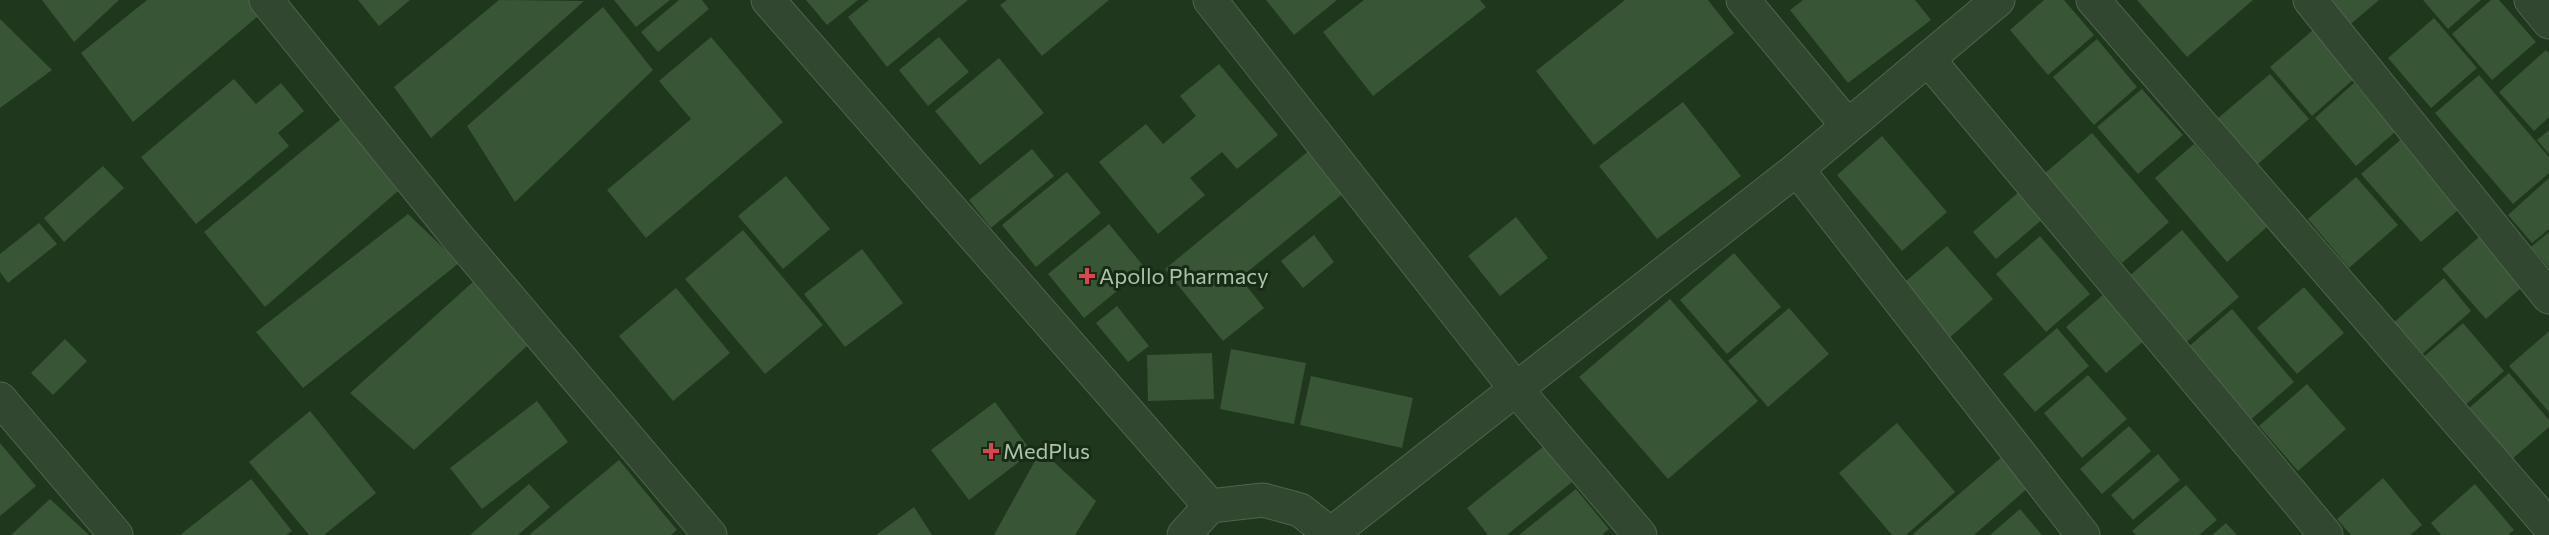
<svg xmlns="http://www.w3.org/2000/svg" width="2549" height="535" viewBox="0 0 2549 535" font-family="Commissioner,sans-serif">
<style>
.building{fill:#385535}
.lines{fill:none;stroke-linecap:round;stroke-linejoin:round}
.street-casing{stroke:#4f654e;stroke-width:35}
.street{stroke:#324730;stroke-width:33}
.health-dot{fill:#e0444e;stroke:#182b16;stroke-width:2}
.labels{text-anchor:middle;stroke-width:6;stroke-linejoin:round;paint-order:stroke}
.poi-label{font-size:22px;fill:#abc5aa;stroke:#182b16;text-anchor:start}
</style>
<rect width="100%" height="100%" fill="#1f371d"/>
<g class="building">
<path d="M42 0H119L74 42Z"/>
<path d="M147 0H255L264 11 133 122 81 53Z"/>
<path d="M358 0H410L379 26Z"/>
<path d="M499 0 584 1 431 138 394 87Z"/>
<path d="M614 0H670L636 27Z"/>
<path d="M679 0H702L709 9 658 52 641 32Z"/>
<path d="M806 0H858L827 25Z"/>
<path d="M869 0H968L887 67 848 17Z"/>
<path d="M1007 0H1109L1042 56 1000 5Z"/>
<path d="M1266 0H1337L1294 35Z"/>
<path d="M1364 0H1480L1486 7 1373 96 1323 32Z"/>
<path d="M1625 0H1708L1734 33 1594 145 1536 71Z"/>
<path d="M1803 0H1915L1931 20 1848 83 1790 10Z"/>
<path d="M2044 0H2064L2094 35 2048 75 2010 30Z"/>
<path d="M2137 0H2253L2187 57Z"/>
<path d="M2322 0H2379L2346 28Z"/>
<path d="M2423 0H2481L2448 29Z"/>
<path d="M2491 0H2499L2536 42 2492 80 2452 34Z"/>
<path d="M603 7 653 70 515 202 467 126Z"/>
<path d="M2434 18 2477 68 2431 108 2388 58Z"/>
<path d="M0 19 52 70 0 108Z"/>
<path d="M2313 30 2355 78 2312 116 2270 67Z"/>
<path d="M711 37 783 122 646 238 607 190 691 119 659 81Z"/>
<path d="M939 37 969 72 928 106 899 70Z"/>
<path d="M2097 39 2137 87 2094 125 2053 77Z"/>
<path d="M2546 50 2549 53V117L2534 131 2499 92Z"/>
<path d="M999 58 1044 113 980 165 935 111Z"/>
<path d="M1219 64 1278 135 1237 169 1222 152 1190 178 1205 195 1158 234 1099 162 1146 124 1163 144 1196 116 1180 96Z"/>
<path d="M2270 74 2309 119 2257 165 2217 119Z"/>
<path d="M2479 75 2549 157V173L2513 204 2435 113Z"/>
<path d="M234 79 256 104 281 83 304 111 278 133 289 146 196 224 141 157Z"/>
<path d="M2354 83 2395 132 2356 166 2315 118Z"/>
<path d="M2142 89 2183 135 2138 174 2097 127Z"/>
<path d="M1683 102 1741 176 1657 239 1599 166Z"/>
<path d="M341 119 398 191 265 307 204 232Z"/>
<path d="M2549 130V154L2537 140Z"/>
<path d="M2092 133 2169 222 2122 263 2045 173Z"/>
<path d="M1882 136 1947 212 1902 251 1837 175Z"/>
<path d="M2405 136 2464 205 2421 242 2361 174Z"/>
<path d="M2194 144 2267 227 2227 262 2155 178Z"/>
<path d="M1032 149 1054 176 991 228 969 200Z"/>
<path d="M1311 149 1346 191 1240 278 1264 308 1223 341 1165 269Z"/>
<path d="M103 166 124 188 64 242 44 218Z"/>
<path d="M1067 172 1101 213 1036 267 1002 225Z"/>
<path d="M786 176 830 229 783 269 738 216Z"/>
<path d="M2356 177 2398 225 2349 268 2308 219Z"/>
<path d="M2549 178V229L2532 243 2508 215Z"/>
<path d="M2021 190 2045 217 1996 259 1973 232Z"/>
<path d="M408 214 459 263 303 388 256 332Z"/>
<path d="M1516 217 1548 258 1500 296 1468 256Z"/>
<path d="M39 223 57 244 8 283 0 272V254Z"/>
<path d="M1109 224 1145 268 1084 318 1048 274Z"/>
<path d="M743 230 823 325 765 374 685 279Z"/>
<path d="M2182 230 2239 297 2183 345 2126 279Z"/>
<path d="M2549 232V268L2531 247Z"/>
<path d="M1314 235 1334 262 1303 288 1281 261Z"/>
<path d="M2040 236 2090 294 2046 332 1996 274Z"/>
<path d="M2479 237 2522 287 2486 319 2442 269Z"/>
<path d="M1947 246 1993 299 1946 341 1899 287Z"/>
<path d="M862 249 903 303 845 347 804 294Z"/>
<path d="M1734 253 1781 307 1727 354 1680 300Z"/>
<path d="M2444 278 2471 311 2420 356 2392 324Z"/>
<path d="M475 280 527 346 414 450 350 393Z"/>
<path d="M2112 287 2152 334 2106 373 2066 327Z"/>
<path d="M2304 287 2344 333 2297 374 2257 328Z"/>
<path d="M676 288 730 353 673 401 619 336Z"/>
<path d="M1670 299 1758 401 1668 479 1579 377Z"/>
<path d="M1117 306 1149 346 1128 362 1096 323Z"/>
<path d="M1789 308 1829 354 1768 407 1728 361Z"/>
<path d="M2232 309 2294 382 2248 422 2186 349Z"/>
<path d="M2463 323 2504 371 2455 414 2413 366Z"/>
<path d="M2057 328 2089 366 2035 412 2003 374Z"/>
<path d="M2549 331V412L2509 366Z"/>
<path d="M65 339 87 361 53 395 31 373Z"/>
<path d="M1231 349 1306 363 1294 424 1220 409Z"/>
<path d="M1212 353 1214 399 1148 401 1147 355Z"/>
<path d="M2509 373 2549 420V427L2503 467 2459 417Z"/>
<path d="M2088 375 2127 419 2082 458 2044 413Z"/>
<path d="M1311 376 1413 398 1402 448 1300 425Z"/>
<path d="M2307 384 2346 429 2298 471 2259 426Z"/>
<path d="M537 401 568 442 482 509 450 468Z"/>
<path d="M995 402 1032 452 969 500 931 450Z"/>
<path d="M310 411 376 493 324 535H309L249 462Z"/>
<path d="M1897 423 1955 492 1906 535H1892L1839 473Z"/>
<path d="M2129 426 2151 451 2102 494 2080 469Z"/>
<path d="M0 443 36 486 0 516Z"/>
<path d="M1544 446 1572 482 1507 535H1488L1467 508Z"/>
<path d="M1041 450 1096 501 1075 535H994Z"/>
<path d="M2158 454 2180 480 2133 520 2111 495Z"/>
<path d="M2003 456 2029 487 1974 535H1912Z"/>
<path d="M619 460 677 530 671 535H529Z"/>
<path d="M2383 478 2422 525 2410 535H2351L2337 519Z"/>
<path d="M251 479 292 531 286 535H180Z"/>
<path d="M529 484 550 507 518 535H470Z"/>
<path d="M2475 484 2514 530 2508 535H2441L2431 523Z"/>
<path d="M2186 485 2217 520 2199 535H2136L2132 531Z"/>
<path d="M1576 489 1609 529 1602 535H1519Z"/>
<path d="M50 499 89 535H11Z"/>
<path d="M914 507 932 535H876Z"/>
<path d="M2020 509 2042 535H1990Z"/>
<path d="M2226 523 2237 535H2212Z"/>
</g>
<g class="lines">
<g class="street-casing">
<g id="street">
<path d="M266 0 455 234 710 535"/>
<path d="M768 0 1210 506"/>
<path d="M1210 0 1516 389 1640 535"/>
<path d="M1743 0 1847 125"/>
<path d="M2093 0 2549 526"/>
<path d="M2310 0 2549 297"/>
<path d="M2531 0 2549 22"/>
<path d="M1928 59 2326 535"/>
<path d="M1797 169 2083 535"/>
<path d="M0 399 116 535"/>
<path d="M1331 534 1797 169 1998 0"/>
<path d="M1184 535 1210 506 1263 500 1300 510 1332 535"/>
</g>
</g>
<use href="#street" class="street"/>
</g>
<g class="health-dot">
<path d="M1084 267h6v6h6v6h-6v6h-6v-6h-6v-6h6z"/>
<path d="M988 442h6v6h6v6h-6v6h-6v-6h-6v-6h6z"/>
</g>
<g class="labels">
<g class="poi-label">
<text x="1099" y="284">Apollo Pharmacy</text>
<text x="1003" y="459">MedPlus</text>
</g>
</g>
</svg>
